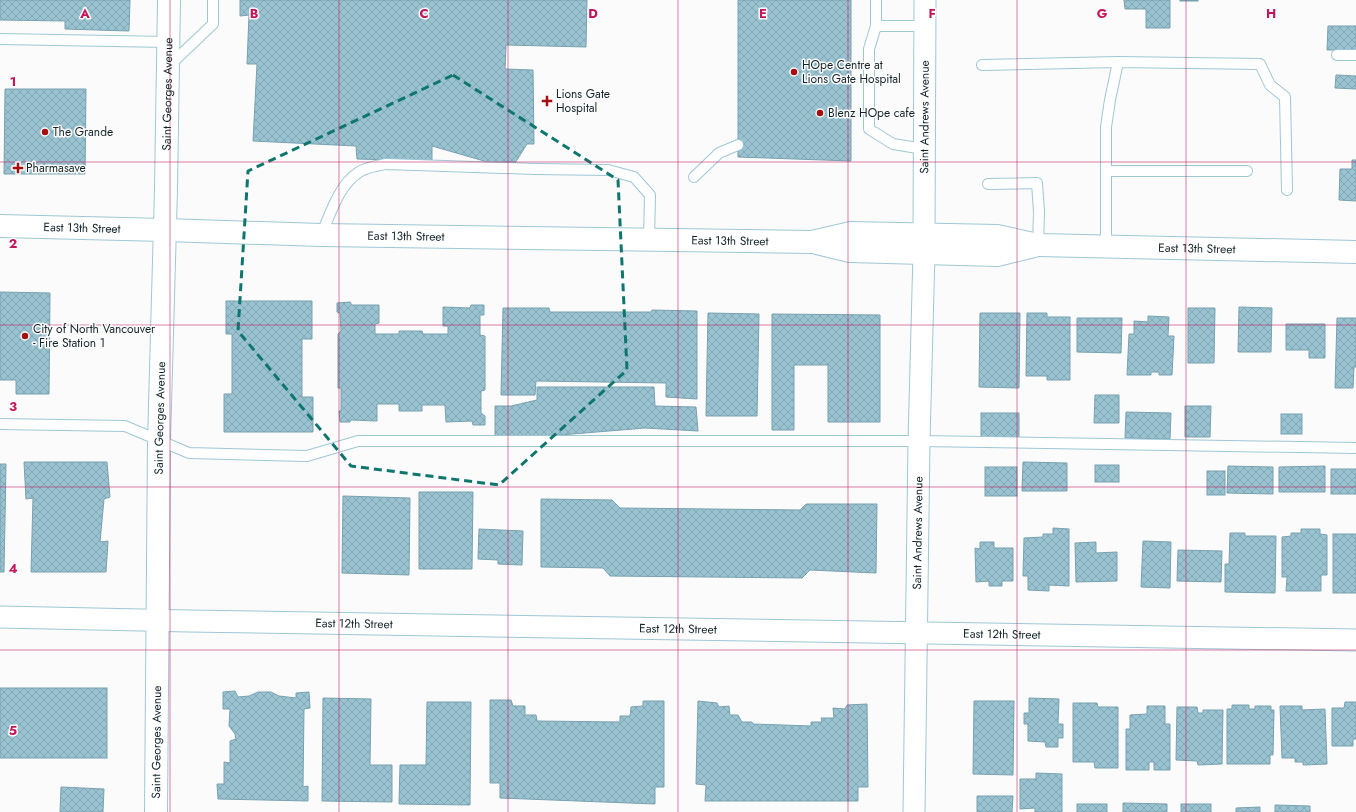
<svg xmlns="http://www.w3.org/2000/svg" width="1356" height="812" viewBox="0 0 1356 812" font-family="Jost,sans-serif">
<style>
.building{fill:url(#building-cross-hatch);stroke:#78a1af}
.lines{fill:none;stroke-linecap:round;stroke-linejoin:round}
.service-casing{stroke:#9ec7d6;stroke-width:12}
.minor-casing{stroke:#9ec7d6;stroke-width:23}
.tertiary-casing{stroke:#9ec7d6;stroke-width:24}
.secondary-casing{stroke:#9ec7d6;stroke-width:24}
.service{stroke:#fff;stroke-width:10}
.minor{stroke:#fff;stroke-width:21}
.tertiary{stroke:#fff;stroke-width:22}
.secondary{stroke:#fff;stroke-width:22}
.marked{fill:none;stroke:#0f766e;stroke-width:3;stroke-dasharray:8 5;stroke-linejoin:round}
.grid{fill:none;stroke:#c2185b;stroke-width:1;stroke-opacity:0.55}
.poi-dot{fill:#a50f10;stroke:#fbfbfb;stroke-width:1.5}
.labels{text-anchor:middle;stroke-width:3;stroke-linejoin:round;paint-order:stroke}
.poi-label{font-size:12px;fill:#14252a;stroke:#fbfbfb;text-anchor:start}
.street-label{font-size:12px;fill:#14252a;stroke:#fbfbfb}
.grid-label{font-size:13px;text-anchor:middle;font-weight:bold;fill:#c2185b;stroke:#fbfbfb;stroke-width:3;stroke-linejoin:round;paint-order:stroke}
</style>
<defs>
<pattern id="building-cross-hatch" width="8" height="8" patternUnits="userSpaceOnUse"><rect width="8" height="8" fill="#99c3d1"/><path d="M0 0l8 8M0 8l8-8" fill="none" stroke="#83a7b4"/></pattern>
</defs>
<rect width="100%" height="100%" fill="#fbfbfb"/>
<g class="building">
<path d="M0 0H130L129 31 65 29V21L0 20Z"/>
<path d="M240 0H587L586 47 506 45 505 69 533 70 534 144H527L515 163 507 161 505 167 432 146V161L357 159 356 146 253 141 257 64H247L249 15 240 16Z"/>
<path d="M738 0H851V161L738 157Z"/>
<path d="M1124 0H1170V28H1146V9H1125Z"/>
<rect x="1180" y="0" width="18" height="1"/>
<path d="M1328 26H1356V50H1327Z"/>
<path d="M1336 75 1356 76V89L1335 88Z"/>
<path d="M5 89H86L85 174H4Z"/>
<path d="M1352 160H1356V201L1339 200 1340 169H1352Z"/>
<path d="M0 292 50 293 49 394H16V380H0Z"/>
<path d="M226 301H312V339H302V397H313V432H224V394H232V334H226Z"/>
<path d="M350 302 352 305H379V323L375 324V334H399V331H422L423 334H448V326H443V307L470 308 471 305H484V315H480V335L485 336V390L481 391V413L485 416V425H473L472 421 446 422 445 405H422V411H399V404H377V421L351 420 350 422H340L339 411H341V388H338V334L341 331 340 313 337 312V303Z"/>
<path d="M1239 307 1272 308 1271 352H1238Z"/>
<path d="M503 308H549L550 312H651L652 310 697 311V399L666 397V383L536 381 535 395H501Z"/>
<path d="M1188 308H1215L1214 363H1188Z"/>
<path d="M708 313 759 314 757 416H706Z"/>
<path d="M980 313H1020L1019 388 979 387Z"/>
<path d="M1027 313H1047V317H1070V380H1047V376H1026Z"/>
<path d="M772 314 880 315V422H828V365H794V430H772Z"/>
<path d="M1148 316 1169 317 1168 336H1174L1172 375H1159V372H1151V375H1127L1129 334H1134V321L1148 322Z"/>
<path d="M1077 318H1122L1121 353 1077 352Z"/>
<path d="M1337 318H1356V367H1354L1353 388H1335Z"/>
<path d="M1286 324H1325V358H1309V350H1286Z"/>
<path d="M537 387H654L655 406 696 407 698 431 645 428 536 437H495V406H511L537 400Z"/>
<path d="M1095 395H1119V423H1094Z"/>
<path d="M1185 406H1211L1210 437H1185Z"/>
<path d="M1126 412 1171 413 1170 439 1125 438Z"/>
<rect x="981" y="413" width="38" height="24"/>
<rect x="1281" y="414" width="21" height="20"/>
<path d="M24 462H107L110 497 104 499 100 542 108 541 106 572H31L33 498 26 499Z"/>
<path d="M1023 462 1067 463V491H1022Z"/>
<path d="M0 464H6L4 572H0Z"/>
<rect x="1095" y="465" width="24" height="17"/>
<path d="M1228 466 1273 467V494L1227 493Z"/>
<path d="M1325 466V492H1279V467Z"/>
<rect x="985" y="467" width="32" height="29"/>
<rect x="1331" y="469" width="25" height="25"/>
<rect x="1207" y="471" width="18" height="24"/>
<path d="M419 492H473L472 569H419Z"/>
<path d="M343 496 410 498 409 575 342 573Z"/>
<path d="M541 499 612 500 620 508 800 510 806 504H877L876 573 810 570 802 578 610 576 603 568 541 567Z"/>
<path d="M1053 528 1069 529V586L1049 585V591L1028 590V576H1023L1024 538 1043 537V534H1053Z"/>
<path d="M479 529 523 531 522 565 498 564V560L478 559Z"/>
<path d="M1301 529H1320V534L1327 535V575H1321V591H1286L1287 577H1282V537L1291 536V533H1301Z"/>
<path d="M1230 533H1245V536H1276L1275 593 1225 592V564H1229Z"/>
<rect x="1333" y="534" width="23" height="59"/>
<path d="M1143 541 1171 542 1170 588 1141 587Z"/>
<path d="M980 542H994V548H1013V581H1002V586H989V581L976 582 975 548 980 549Z"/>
<path d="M1096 542V553L1117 552V581L1076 582 1075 543Z"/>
<path d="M1178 550 1222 551 1221 582 1177 581Z"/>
<rect x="0" y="688" width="107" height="70"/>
<path d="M235 691 238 697 249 696 258 692H271L279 696 296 698V693L309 692 310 708 304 709 303 787 308 786V801L218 799 217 784H224V762L230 763V741L236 739 235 734 229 726 230 709H223V692Z"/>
<path d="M323 698 371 699 370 765H392V802L322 801Z"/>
<path d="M1029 698 1059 699 1058 724H1063V738H1058V747H1046L1045 742 1028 741V724H1024V713H1029Z"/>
<path d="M490 700H511L513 706H525V715H536L537 721 620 722V716H630L631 707 643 706V701H664V787H655V804L500 798V783H490Z"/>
<path d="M698 701 717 703 719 707 729 706 730 715H738L742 722H752L753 724 811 726V722H822L821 718H834L833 708 845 709 847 705 867 704 868 787H858V801H705L706 785 696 784Z"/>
<path d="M974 701H1014L1013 775 973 774Z"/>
<path d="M427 702H471L470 805 399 804 400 765H426Z"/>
<path d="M1345 702H1356V739H1353V746H1332V708H1344Z"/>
<path d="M1073 703H1097L1098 707H1118V768H1095L1094 762H1073Z"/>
<path d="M1232 705H1249V709H1255V706H1271V710H1274L1273 755H1270V764H1227V709H1232Z"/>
<path d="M1147 706H1165V724H1170V770H1154V762H1149V770H1126V729H1130V715L1147 714Z"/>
<path d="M1280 706H1302V710L1325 709 1327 764 1303 765V762H1295V758H1282Z"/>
<path d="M1177 707H1197L1198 713H1203V710H1223L1222 764 1198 765 1197 761 1176 760Z"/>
<path d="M1036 773 1062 774V812H1035V808L1020 809V779H1036Z"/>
<path d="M61 787 104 789 103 812H60Z"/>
<path d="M977 796H1013L1012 812H977Z"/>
<path d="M1123 803 1167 804V812H1123Z"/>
<rect x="1077" y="804" width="30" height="8"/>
<rect x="1181" y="804" width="30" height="8"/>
<path d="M1275 805 1310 806V812H1275Z"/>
<path d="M1260 807V812H1236V808Z"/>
</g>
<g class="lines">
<g class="service-casing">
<g id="service">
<path d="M876 0V26H925"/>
<path d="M876 26 869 49V129L893 144 924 149"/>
<path d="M0 39 169 42"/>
<path d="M1337 55H1356"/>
<path d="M170 65 213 24V0"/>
<path d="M982 65 1118 62 1260 64 1270 85 1285 97 1287 190"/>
<path d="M1106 171V127L1110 100 1118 62"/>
<path d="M694 177 719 153 738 145"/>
<path d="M988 184 1037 183 1039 212 1038 245"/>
<path d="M321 235C331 213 338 186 359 172 367 167 377 166 386 164L535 169 608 170 634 177 650 195 649 240"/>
<path d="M1106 247V171H1247"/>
<path d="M0 424 125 426 189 453 307 456 358 441H919L1356 448"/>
</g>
</g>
<g class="minor-casing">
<g id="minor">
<path id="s1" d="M924 235 925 0"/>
<path id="s2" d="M0 617 189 621 1356 640"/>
<path id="s3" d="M914 812 919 441 924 253"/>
</g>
</g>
<g class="tertiary-casing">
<g id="tertiary">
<path id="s4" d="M165 230 321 235 812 242 851 233 997 236 1038 245 1356 252"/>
<path d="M817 243 850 251 997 255 1034 246"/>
<path id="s5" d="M156 812 159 441 166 189 169 0"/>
</g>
</g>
<g class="secondary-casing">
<g id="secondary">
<path id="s6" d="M0 226 165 230"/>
</g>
</g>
<use href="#service" class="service"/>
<use href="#minor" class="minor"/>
<use href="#tertiary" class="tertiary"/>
<use href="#secondary" class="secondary"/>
</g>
<path class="marked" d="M453 75 618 180 627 370 499 485 351 466 238 331 248 171Z"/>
<path class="grid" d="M170 0V812M339 0V812M508 0V812M678 0V812M848 0V812M1017 0V812M1186 0V812M0 162H1356M0 325H1356M0 487H1356M0 650H1356"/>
<g class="poi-dot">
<circle cx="794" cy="72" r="4"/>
<path d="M545 95h4v4h4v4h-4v4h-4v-4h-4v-4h4z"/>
<circle cx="820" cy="113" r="4"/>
<circle cx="45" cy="132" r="4"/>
<path d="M16 162h4v4h4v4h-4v4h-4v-4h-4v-4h4z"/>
<circle cx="25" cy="336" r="4"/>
</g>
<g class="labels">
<g class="poi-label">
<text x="802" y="69">HOpe Centre at<tspan x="802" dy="14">Lions Gate Hospital</tspan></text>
<text x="556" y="98">Lions Gate<tspan x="556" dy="14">Hospital</tspan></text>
<text x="828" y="117">Blenz HOpe cafe</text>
<text x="53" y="136">The Grande</text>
<text x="26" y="172">Pharmasave</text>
<text x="33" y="333">City of North Vancouver<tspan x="33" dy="14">- Fire Station 1</tspan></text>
</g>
<g class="street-label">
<text dy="4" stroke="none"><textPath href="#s5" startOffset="718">Saint Georges Avenue</textPath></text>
<text dy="4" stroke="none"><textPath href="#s1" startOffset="118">Saint Andrews Avenue</textPath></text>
<text dy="4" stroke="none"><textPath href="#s6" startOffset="82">East 13th Street</textPath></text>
<text dy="4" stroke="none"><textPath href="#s4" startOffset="241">East 13th Street</textPath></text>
<text dy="4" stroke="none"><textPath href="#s4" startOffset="565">East 13th Street</textPath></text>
<text dy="4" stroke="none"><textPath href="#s4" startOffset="1034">East 13th Street</textPath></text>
<text dy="4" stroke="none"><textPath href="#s5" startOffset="394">Saint Georges Avenue</textPath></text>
<text dy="4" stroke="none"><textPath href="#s3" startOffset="279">Saint Andrews Avenue</textPath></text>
<text dy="4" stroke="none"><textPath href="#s2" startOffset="354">East 12th Street</textPath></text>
<text dy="4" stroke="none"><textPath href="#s2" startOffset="678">East 12th Street</textPath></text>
<text dy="4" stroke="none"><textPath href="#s2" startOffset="1002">East 12th Street</textPath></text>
<text dy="4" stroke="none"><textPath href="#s5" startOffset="70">Saint Georges Avenue</textPath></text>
</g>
</g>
<g class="grid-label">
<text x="85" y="18">A</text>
<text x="254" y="18">B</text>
<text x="424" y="18">C</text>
<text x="593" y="18">D</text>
<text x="763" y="18">E</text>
<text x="932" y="18">F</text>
<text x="1102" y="18">G</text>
<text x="1271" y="18">H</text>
<text x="13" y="86">1</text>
<text x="13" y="248">2</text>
<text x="13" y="411">3</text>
<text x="13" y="573">4</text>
<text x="13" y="735">5</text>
</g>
</svg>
